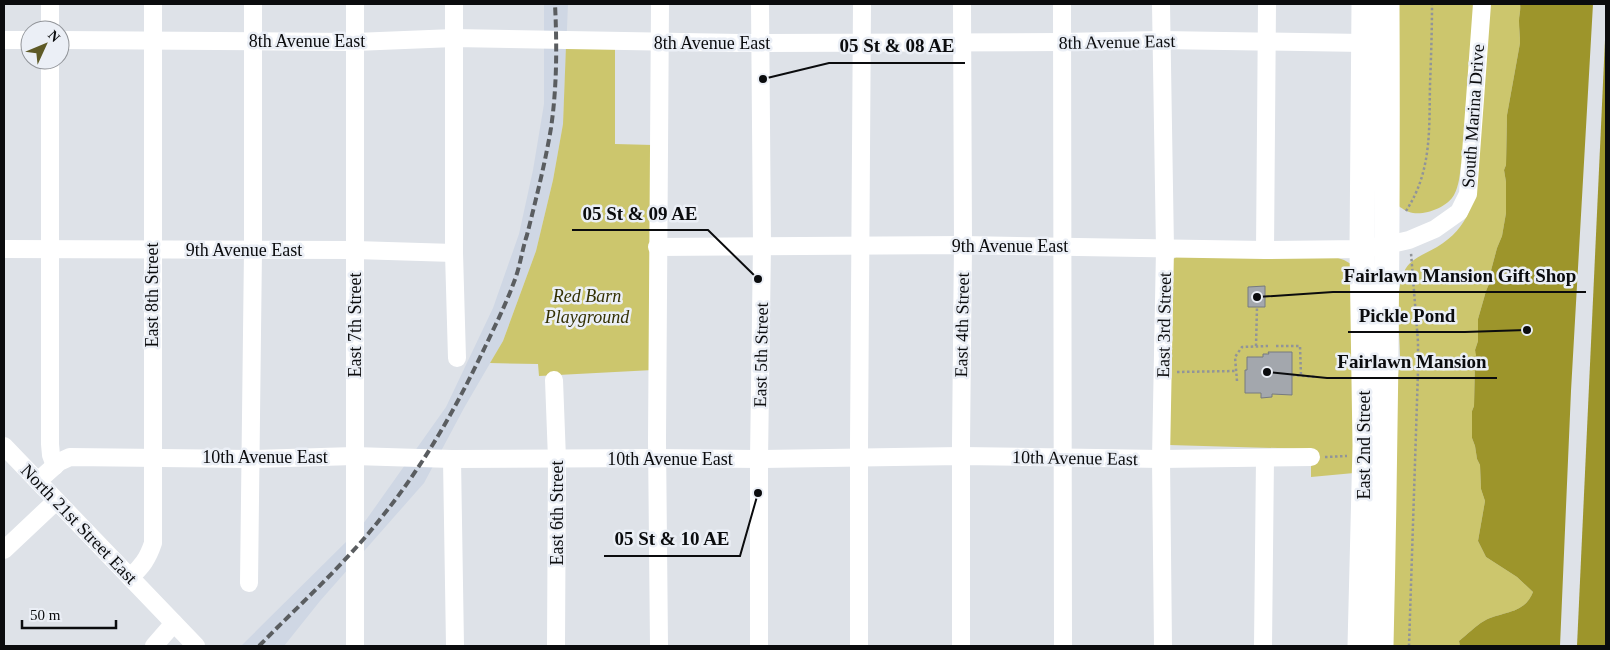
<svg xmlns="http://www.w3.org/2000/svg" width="1610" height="650" viewBox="0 0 1610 650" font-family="'Times New Roman',serif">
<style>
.built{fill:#cfd7e4}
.green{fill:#ccc66d}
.water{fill:#9d952b}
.building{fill:#a3a7ad;stroke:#767a80}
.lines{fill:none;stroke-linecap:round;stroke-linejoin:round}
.path{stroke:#919499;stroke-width:2.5;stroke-dasharray:2.5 2.5;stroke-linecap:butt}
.minor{stroke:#fff;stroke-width:18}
.highway{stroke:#fff;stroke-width:25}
.rail{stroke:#5a5d60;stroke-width:4;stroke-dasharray:8 4;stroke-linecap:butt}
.labels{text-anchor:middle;stroke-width:5;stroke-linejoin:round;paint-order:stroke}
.street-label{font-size:18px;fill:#0b0c0e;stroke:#ebeff6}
.park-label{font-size:18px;font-style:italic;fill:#343104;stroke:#ebeff6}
.leader{fill:none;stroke:#0b0c0e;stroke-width:2}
.callout-dot{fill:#0b0c0e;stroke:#ebeff6;stroke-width:2}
.callout-label{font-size:19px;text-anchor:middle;font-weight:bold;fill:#0b0c0e;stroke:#ebeff6;stroke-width:5;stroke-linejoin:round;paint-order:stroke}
</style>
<rect width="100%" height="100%" fill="#dee2e8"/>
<path class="built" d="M544 4H568L563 124 553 180 536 251 503 341 464 408 424 483 320 601 284 646H241L354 534 366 520 446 407 493 308 519 234 533 170 544 104Z"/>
<g class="green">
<path d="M1393 4H1520C1521 10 1519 15 1519 21 1519 29 1520 35 1520 43L1507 115 1506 165 1504 170 1506 182V213L1502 236 1497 248 1489 278V284L1486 291 1478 319V341L1475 350 1477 355 1475 360 1474 406 1472 411V438L1475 446 1477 459 1480 465 1481 489 1485 501 1478 541 1486 557 1517 577 1533 592C1524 615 1502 611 1484 621 1475 626 1467 635 1459 641L1460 646H1389L1396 395C1397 382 1399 369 1400 356 1400 332 1394 295 1404 272 1409 259 1425 254 1437 247 1470 227 1474 202 1479 166L1461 164C1460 174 1459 186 1454 195 1447 207 1427 215 1413 213 1407 212 1401 208 1396 204Z"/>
<path d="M566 46 615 47V144L653 145V370L539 376 538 364 490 363 503 341 536 251 553 180 563 124Z"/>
<path d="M1179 255 1338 258 1344 260 1351 264 1354 473 1311 477V449L1169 445 1172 260Z"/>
</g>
<g class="water">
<path d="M1520 4H1593L1571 391 1560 646H1460L1459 641C1467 635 1475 626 1484 621 1502 611 1524 615 1533 592L1517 577 1486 557 1478 541 1485 501 1481 489 1480 465 1477 459 1475 446 1472 438V411L1474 406 1475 360 1476 355 1475 350 1478 341V319L1486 291 1489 284V278L1497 248 1502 236 1506 213V182L1504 170 1506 165 1507 115 1520 43C1520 35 1519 29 1519 21 1519 15 1521 10 1520 4Z"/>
<path d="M1606 18V646H1577Z"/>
</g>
<g class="building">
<path d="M1265 286V307H1248V287Z"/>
<path d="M1268 352H1292V395L1272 394V397L1261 398V393H1245V370H1247V357H1263V354H1269Z"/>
</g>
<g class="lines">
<g class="path">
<path d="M1406 211C1432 171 1429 130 1430 85 1431 58 1432 31 1432 4"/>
<path d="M1256 346 1257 307"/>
<path d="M1276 346H1300L1301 376"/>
<path d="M1177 372 1236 371"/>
<path d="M1292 375 1316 377"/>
<path d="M1237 381 1235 357 1242 347 1268 346"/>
<path d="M1325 457 1347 456"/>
<path d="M1409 646 1418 371V342L1411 253"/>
</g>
<g class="minor">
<path d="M355 4V646"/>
<path d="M454 4V253L457 358"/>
<path d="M1062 4 1063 646"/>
<path d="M1161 4 1165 249 1161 459 1163 646"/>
<path d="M50 30V4"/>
<path d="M4 40H30"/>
<path d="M60 40 355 42 454 38 741 43 1062 42 1161 40 1364 43"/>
<path d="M50 60V444L51 455 55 466"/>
<path d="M657 247 963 245 1265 250 1362 249 1387 245 1409 240 1435 229 1459 212 1468 194 1482 4"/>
<path d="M4 249 355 250 454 253"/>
<path d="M1265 250 1267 4"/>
<path d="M554 380 557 459 556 646"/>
<path d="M4 446 196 646"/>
<path d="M452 459 455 646"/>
<path d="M38 481 59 462 70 457 251 459 354 456 452 459 657 458 759 459 961 456 1161 459 1311 457"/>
<path d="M4 550 56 501"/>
<path d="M130 577C142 567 148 558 153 543V4"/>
<path d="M249 583 253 250V4"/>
<path d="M154 646 174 623"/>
<path d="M659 646 657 441 660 4"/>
<path d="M759 646V459L762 245 760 4"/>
<path d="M859 646V443L862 4"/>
<path d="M961 646V443L963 245 962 4"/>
<path d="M1263 646 1265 458"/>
</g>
<g class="highway">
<path d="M1360 646 1365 446 1362 249 1364 4"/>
<path d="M1381 646C1386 432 1388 218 1387 4"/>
</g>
<path class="rail" d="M259 646C300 604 345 564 381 518 424 465 456 408 485 347 495 326 506 304 514 282 520 267 522 250 527 235 536 199 545 164 551 128 557 87 557 45 555 4"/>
</g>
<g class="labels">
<g class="street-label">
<text x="307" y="47">8th Avenue East</text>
<text transform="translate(1117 42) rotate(-1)" y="6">8th Avenue East</text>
<text x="712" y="49">8th Avenue East</text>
<text transform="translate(1473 116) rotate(-86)" y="6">South Marina Drive</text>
<text x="1010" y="252">9th Avenue East</text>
<text x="244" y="256">9th Avenue East</text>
<text transform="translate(152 295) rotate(-90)" y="6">East 8th Street</text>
<text transform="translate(355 325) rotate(-90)" y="6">East 7th Street</text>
<text transform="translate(962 325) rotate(-89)" y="6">East 4th Street</text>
<text transform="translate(1164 325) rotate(-89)" y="6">East 3rd Street</text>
<text transform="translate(761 355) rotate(-89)" y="6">East 5th Street</text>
<text transform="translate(1364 445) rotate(-90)" y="6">East 2nd Street</text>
<text x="265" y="463">10th Avenue East</text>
<text transform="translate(1075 458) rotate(1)" y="6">10th Avenue East</text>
<text x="670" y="465">10th Avenue East</text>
<text transform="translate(557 513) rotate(-90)" y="6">East 6th Street</text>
<text transform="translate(79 524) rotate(46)" y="6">North 21st Street East</text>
</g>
<g class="park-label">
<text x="587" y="302">Red Barn<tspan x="587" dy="21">Playground</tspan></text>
</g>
</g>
<path class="leader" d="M763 79L829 63H965M758 279L708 230H572M1257 297L1333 292H1586M1527 330L1465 332H1348M1267 372L1327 378H1497M758 493L740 556H604"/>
<g class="callout-dot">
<circle cx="763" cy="79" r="5"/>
<circle cx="758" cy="279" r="5"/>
<circle cx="1257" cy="297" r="5"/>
<circle cx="1527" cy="330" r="5"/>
<circle cx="1267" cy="372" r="5"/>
<circle cx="758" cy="493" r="5"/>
</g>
<g class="callout-label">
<text x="897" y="52">05 St &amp; 08 AE</text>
<text x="640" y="220">05 St &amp; 09 AE</text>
<text x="1460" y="282">Fairlawn Mansion Gift Shop</text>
<text x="1407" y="322">Pickle Pond</text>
<text x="1412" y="368">Fairlawn Mansion</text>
<text x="672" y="545">05 St &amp; 10 AE</text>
</g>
<rect width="1610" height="650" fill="none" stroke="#0b0c0e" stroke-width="10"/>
<g transform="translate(45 45) rotate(46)"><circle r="24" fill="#ebeff6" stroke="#919499"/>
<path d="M0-4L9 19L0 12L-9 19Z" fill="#5e5a26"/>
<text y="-8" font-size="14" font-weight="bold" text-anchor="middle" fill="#0b0c0e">N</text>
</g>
<path d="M22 620v8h94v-8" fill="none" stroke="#0b0c0e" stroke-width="2.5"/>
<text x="30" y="620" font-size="15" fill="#0b0c0e" stroke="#ebeff6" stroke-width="4" paint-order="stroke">50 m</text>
</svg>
